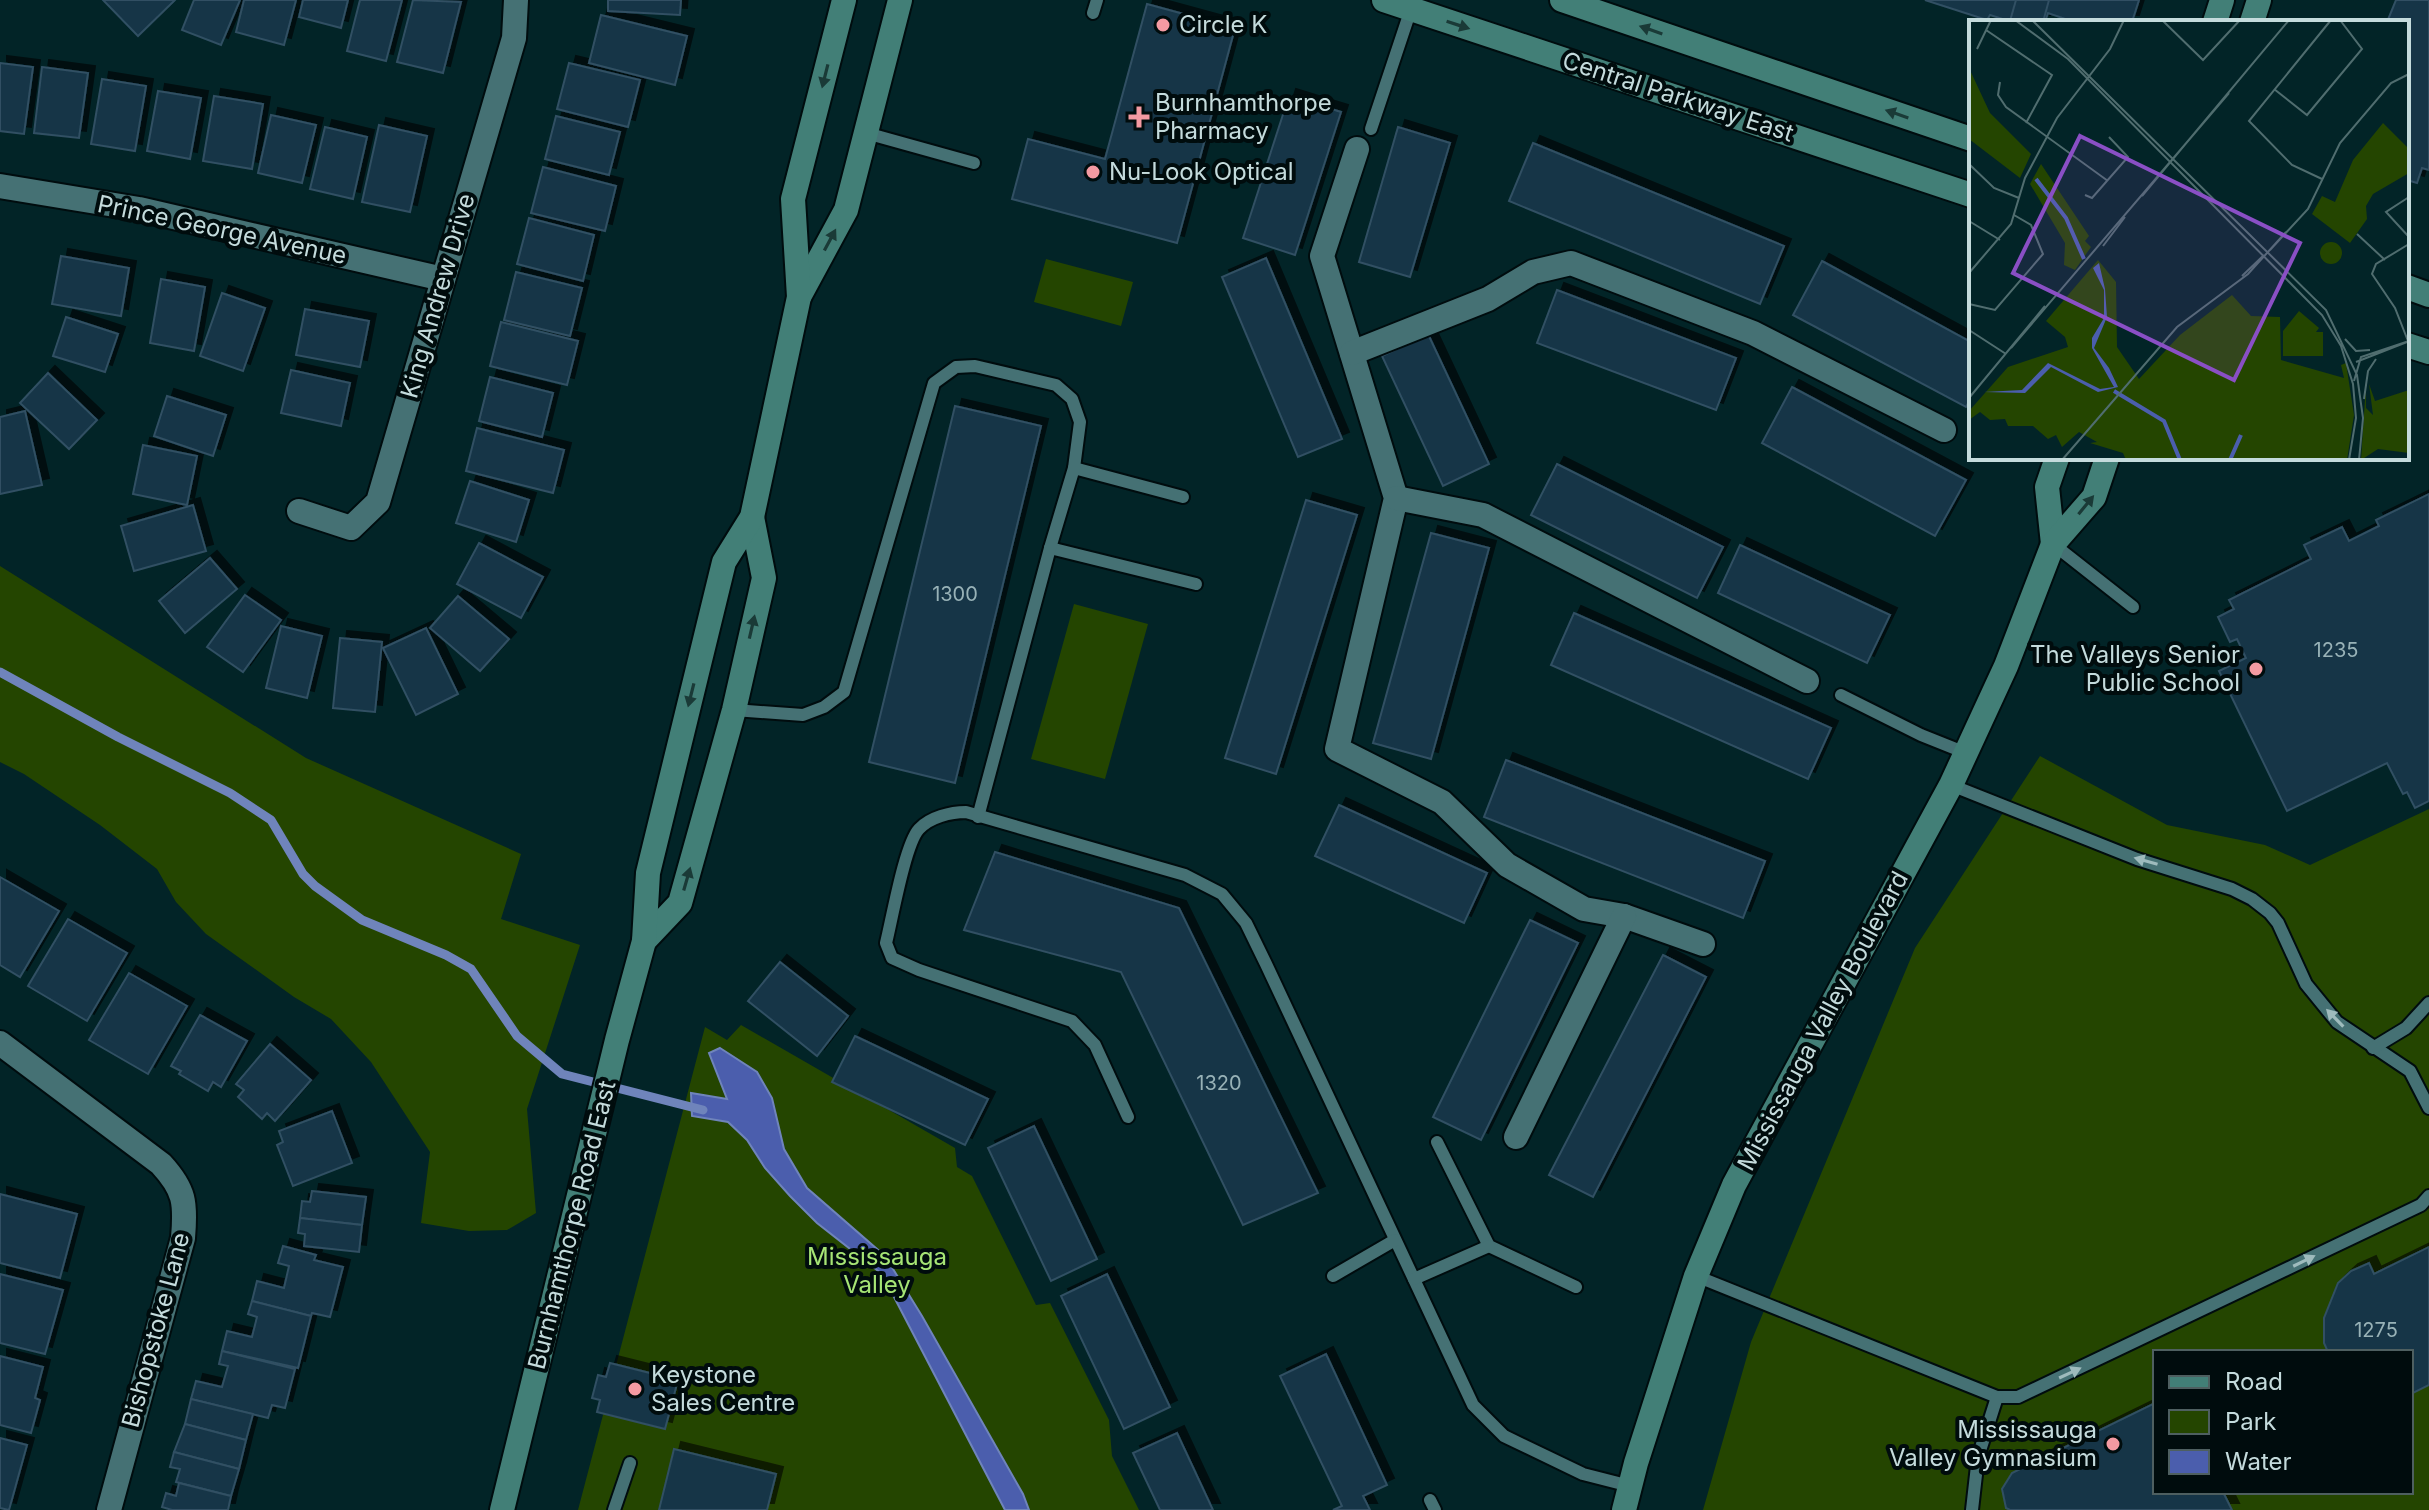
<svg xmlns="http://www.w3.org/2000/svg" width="2429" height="1510" viewBox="0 0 2429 1510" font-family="Inter,sans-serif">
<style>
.green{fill:#244500;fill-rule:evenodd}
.water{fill:#4b5ead;stroke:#6f84bb;stroke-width:2}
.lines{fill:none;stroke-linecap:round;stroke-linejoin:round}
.stream{stroke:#6f84bb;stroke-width:9}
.building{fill:#163547;stroke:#305063;stroke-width:2;filter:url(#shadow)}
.lane-casing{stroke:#000c0e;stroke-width:16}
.street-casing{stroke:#000c0e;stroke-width:28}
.secondary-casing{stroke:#000c0e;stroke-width:28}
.lane{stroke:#457174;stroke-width:12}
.street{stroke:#457174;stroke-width:24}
.secondary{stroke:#427f77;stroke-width:24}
.oneway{fill:#1a3a37}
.oneway2{fill:#9ebbbd}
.poi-dot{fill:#f49aa2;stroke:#000c0d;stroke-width:3}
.labels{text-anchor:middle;stroke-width:8;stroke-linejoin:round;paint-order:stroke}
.number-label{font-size:20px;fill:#98b2b7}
.poi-label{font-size:24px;fill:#c4dbdc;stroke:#000c0d;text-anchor:start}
.street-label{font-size:24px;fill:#c4dbdc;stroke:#000c0d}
.park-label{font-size:24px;fill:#a6e575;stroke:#000c0d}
.inset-river{fill:none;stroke:#4b5ead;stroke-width:4}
.inset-road{fill:none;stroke:#506d6f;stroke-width:2}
.view{fill:#8a4fc5;fill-opacity:0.15;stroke:#8a4fc5;stroke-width:4}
.inset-edge{fill:none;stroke:#c4dbdc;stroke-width:4}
</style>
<defs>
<filter id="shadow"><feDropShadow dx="7" dy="-7" stdDeviation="0" flood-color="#0009"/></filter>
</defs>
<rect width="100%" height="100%" fill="#022427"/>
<g class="green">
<path d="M1046 259 1133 282 1121 326 1034 302Z"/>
<path d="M0 566 306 758 521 854 501 919 580 945 527 1109 536 1213 507 1230 469 1231 421 1223 430 1152 371 1062 331 1019 294 997 206 934 176 902 157 869 100 825 24 774 0 762Z"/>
<path d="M1074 604 1148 624 1105 779 1031 759Z"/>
<path d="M2040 756 2167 825 2265 845 2310 865 2429 809V1510H1703L1751 1342 1915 948ZM2155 1352H2411V1492H2155Z"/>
<path d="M741 1025 955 1148 957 1167 972 1176 1036 1305 1050 1303 1109 1420 1112 1456 1139 1510H578L705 1027 727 1040Z"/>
</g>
<path class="water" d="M720 1048 757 1072 772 1098 784 1149 807 1188 885 1256 922 1316 1023 1494 1029 1510H1005L882 1274 817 1223 790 1196 765 1168 747 1140 728 1122 692 1116 691 1093 727 1099 709 1053Z"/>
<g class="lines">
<path class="stream" d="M0 672 118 737 230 793 271 820 303 874 315 886 362 920 446 955 471 969 517 1036 562 1074 703 1110"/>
</g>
<g class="building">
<path d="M103 0H175L138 36Z"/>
<path d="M194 0H240L221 45 182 30Z"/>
<path d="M244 0H296L284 45 236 32Z"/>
<path d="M303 0H348L341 28 299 17Z"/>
<path d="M360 0H402L386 61 347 51Z"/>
<path d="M413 0 461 2 443 73 397 62Z"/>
<path d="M608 0H681L680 15 608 11Z"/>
<path d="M1925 0H2139L2132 22H2074L2048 13 2045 22H2012L1990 15 1987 20Z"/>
<path d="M2016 0H2049L2043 22 2010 21Z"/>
<path d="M2396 0H2429V170L2422 168 2417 183 2407 180V22H2387Z"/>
<path d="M1147 4 1235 28 1177 243 1012 199 1028 139 1105 159Z"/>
<path d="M601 15 687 36 675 85 589 63Z"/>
<path d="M0 63 33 67 24 134 0 131Z"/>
<path d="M569 63 640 80 628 127 557 109Z"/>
<path d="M42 67 88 73 79 138 34 133Z"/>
<path d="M102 79 146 86 135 151 91 144Z"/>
<path d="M158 91 201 98 190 159 147 151Z"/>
<path d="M214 96 263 104 252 169 203 161Z"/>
<path d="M1289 96 1341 112 1295 255 1243 238Z"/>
<path d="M271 115 316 125 302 183 258 173Z"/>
<path d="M556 116 620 132 609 175 545 159Z"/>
<path d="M379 125 427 136 410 212 362 202Z"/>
<path d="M325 127 367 137 353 199 310 189Z"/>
<path d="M1398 127 1450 143 1410 277 1359 262Z"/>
<path d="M1533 143 1784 246 1760 304 1509 201Z"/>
<path d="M543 167 616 186 605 231 531 213Z"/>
<path d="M529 218 594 235 583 281 517 264Z"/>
<path d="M61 256 129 268 121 316 52 304Z"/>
<path d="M1266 258 1342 439 1298 457 1222 277Z"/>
<path d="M1822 261 1971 342V398L1966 407 1793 315Z"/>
<path d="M516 272 582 288 570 336 504 320Z"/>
<path d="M161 279 205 287 194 351 150 343Z"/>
<path d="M1557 290 1736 358 1716 410 1537 343Z"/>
<path d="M222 293 265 308 243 371 200 356Z"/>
<path d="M305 309 369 321 360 367 296 355Z"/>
<path d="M66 317 118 334 105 372 53 356Z"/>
<path d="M501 322 578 341 567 385 490 366Z"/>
<path d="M1428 334 1489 464 1443 486 1382 356Z"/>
<path d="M291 370 350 383 341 426 281 413Z"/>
<path d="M48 373 97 420 69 449 20 403Z"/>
<path d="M490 377 553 393 542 437 479 421Z"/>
<path d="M1792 387 1966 480 1935 536 1762 443Z"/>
<path d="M167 396 226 415 213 456 154 436Z"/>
<path d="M955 406 1041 426 955 783 869 762Z"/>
<path d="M25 411 42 485 0 494V417Z"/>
<path d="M477 428 564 450 553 493 466 471Z"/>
<path d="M143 445 197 456 187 505 133 494Z"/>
<path d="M1557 464 1723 547 1697 598 1531 515Z"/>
<path d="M470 481 529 500 516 542 456 523Z"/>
<path d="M2429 494V801L2415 808 2407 792 2403 794 2387 763 2287 811 2219 671 2246 658 2237 639 2230 642 2218 617 2234 609 2229 600 2311 559 2304 545 2342 527 2349 541 2379 526 2376 520Z"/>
<path d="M1306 500 1357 515 1276 774 1225 758Z"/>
<path d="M193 505 206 551 134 571 121 526Z"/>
<path d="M1431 533 1489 548 1431 759 1373 743Z"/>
<path d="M479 543 543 577 521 618 457 584Z"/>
<path d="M1740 545 1890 615 1867 663 1718 593Z"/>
<path d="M210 558 237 589 185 633 159 601Z"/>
<path d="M245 595 281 620 243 672 207 647Z"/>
<path d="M458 596 509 639 480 671 430 628Z"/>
<path d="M1574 613 1831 728 1808 779 1551 665Z"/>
<path d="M281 626 322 636 307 698 266 688Z"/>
<path d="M426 628 458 694 416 715 383 648Z"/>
<path d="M340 638 382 642 375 712 333 708Z"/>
<path d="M1506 760 1765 861 1743 918 1484 817Z"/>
<path d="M1339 805 1487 873 1464 923 1315 856Z"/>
<path d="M995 852 1179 908 1318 1193 1243 1225 1121 972 964 930Z"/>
<path d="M0 877 59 911 20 977 0 965Z"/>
<path d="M68 919 127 953 87 1021 28 986Z"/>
<path d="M1530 920 1578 943 1481 1140 1433 1117Z"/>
<path d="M1663 955 1706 977 1593 1197 1549 1175Z"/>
<path d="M780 962 848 1016 817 1056 748 1001Z"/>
<path d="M129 973 187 1006 148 1074 89 1040Z"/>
<path d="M200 1015 247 1041 221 1087 213 1082 208 1091 179 1074 181 1071 171 1066Z"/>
<path d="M855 1036 988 1099 965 1145 832 1082Z"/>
<path d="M270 1044 311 1080 275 1121 267 1113 262 1119 238 1097 244 1090 236 1084Z"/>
<path d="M332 1111 352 1163 293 1186 277 1145 283 1142 279 1131Z"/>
<path d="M1034 1126 1097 1259 1051 1281 988 1148Z"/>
<path d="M312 1191 366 1197 362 1225 300 1218 302 1201 310 1202Z"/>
<path d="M0 1194 77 1214 60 1278 0 1263Z"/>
<path d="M300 1218 362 1225 359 1252 304 1246 305 1234 298 1233Z"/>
<path d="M283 1246 316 1255 314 1260 343 1267 330 1317 312 1313 311 1316 252 1301 257 1281 284 1288 289 1266 278 1263Z"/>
<path d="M2429 1247V1385L2411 1394V1352H2328L2324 1343V1318L2338 1283 2351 1271 2369 1263 2374 1274Z"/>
<path d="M0 1274 63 1290 45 1354 0 1343Z"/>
<path d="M1107 1274 1170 1407 1124 1429 1061 1296Z"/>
<path d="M252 1301 311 1316 298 1368 222 1351 227 1331 252 1337 257 1317 248 1314Z"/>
<path d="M222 1351 295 1369 285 1408 272 1405 268 1418 191 1399 196 1381 222 1387 228 1366 219 1364Z"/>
<path d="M1326 1354 1387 1485 1363 1496 1370 1510H1333L1342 1506 1280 1376Z"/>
<path d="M0 1356 43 1367 35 1398 40 1400 31 1433 0 1425Z"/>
<path d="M610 1363 678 1380 665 1429 597 1412 600 1400 592 1398 598 1375 606 1377Z"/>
<path d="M191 1399 253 1414 246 1440 185 1424Z"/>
<path d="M2155 1403V1492H2223L2232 1510H2010L2006 1508 2002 1489 2012 1473Z"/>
<path d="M185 1424 246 1440 239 1469 174 1452Z"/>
<path d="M1177 1433 1213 1510H1160L1133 1453Z"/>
<path d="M0 1438 27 1445 9 1510 0 1508Z"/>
<path d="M674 1449 776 1474 767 1510H659Z"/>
<path d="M174 1452 239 1469 231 1496 176 1482 180 1469 170 1467Z"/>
<path d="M179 1483 231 1496 228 1510H172L162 1507 166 1493 176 1496Z"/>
</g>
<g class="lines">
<g class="lane-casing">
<g id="lane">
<path d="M1093 13 1097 0"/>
<path d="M1371 129 1411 9"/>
<path d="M866 133 974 163"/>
<path d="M1074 468 1183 497"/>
<path d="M2053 544 2133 607"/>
<path d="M1050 548 1196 584"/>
<path d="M1841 695 1921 735 1966 753"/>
<path d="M734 710 803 715 824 707 844 692 934 383 956 367 975 366 1056 385 1072 399 1080 422 1074 468 1050 548 978 817"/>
<path d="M1951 785 2137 859 2232 889 2252 899 2270 913 2278 923 2306 984 2337 1022 2410 1071 2429 1108"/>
<path d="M2373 1048 2406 1028 2429 1003"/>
<path d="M1128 1117 1095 1045 1072 1021 919 970 892 958 886 943C892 919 905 844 919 829 930 817 951 812 966 812L1185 875 1222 894 1246 923 1266 964 1473 1405 1504 1436 1583 1474 1630 1486"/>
<path d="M1437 1142 1489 1246 1576 1287"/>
<path d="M1333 1276 1395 1240"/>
<path d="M1696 1276 1997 1397H2018L2421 1205 2429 1196"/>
<path d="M1414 1279 1489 1246"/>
<path d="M1430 1500 1435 1510"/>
<path d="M614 1510 630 1463"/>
<path d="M1972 1510 1978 1457 1997 1397"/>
</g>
</g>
<g class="street-casing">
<g id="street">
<path d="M1357 149 1322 256 1396 498 1337 749 1442 802 1507 865 1584 909 1624 916 1703 944"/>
<path d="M0 186 139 209 443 279"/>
<path d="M1352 353 1488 299 1533 272 1571 263 1753 333 1944 430"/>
<path d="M1396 498 1483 515 1807 681"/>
<path d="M299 511 351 528 378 502 514 38 516 0"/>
<path d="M0 1043 161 1164C185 1190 186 1203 183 1238L109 1510"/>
<path d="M1516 1137 1624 916"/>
</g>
</g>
<g class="secondary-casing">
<g id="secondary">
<path d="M1384 0 1971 195"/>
<path d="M1562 0 1971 139"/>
<path d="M2215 22 2222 0"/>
<path d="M2252 22 2259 0"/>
<path d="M2407 287 2429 295"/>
<path d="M800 295 846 210 900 0"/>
<path d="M2407 345 2429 352"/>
<path d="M2053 544 2047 487 2057 458"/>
<path d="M644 941 680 903 734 710 764 578 752 517"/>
<path d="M502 1510 617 1040 644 941 648 873 724 562 752 517 799 297 793 199 844 0"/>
<path d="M1624 1510 1636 1463 1696 1276 1734 1185 1951 785 2006 666 2053 544 2094 497 2107 458"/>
</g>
</g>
<use href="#lane" class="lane"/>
<use href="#street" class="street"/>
<use href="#secondary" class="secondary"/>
</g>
<defs><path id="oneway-solid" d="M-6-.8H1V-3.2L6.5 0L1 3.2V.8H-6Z" transform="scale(2)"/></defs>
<g class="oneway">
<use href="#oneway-solid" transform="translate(1458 25) rotate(18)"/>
<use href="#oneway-solid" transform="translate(1651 30) rotate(-161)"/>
<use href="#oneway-solid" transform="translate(825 76) rotate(104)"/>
<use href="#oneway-solid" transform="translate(1897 114) rotate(-161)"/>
<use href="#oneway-solid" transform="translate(830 240) rotate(-62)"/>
<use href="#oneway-solid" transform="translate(2086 505) rotate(-51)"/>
<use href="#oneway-solid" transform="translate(752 627) rotate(-77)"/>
<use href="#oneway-solid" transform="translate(691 695) rotate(104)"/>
<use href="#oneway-solid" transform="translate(687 879) rotate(-74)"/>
</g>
<g class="oneway2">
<use href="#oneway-solid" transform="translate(2146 861) rotate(-164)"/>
<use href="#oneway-solid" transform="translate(2335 1018) rotate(-134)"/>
<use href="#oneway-solid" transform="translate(2304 1261) rotate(-26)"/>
<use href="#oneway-solid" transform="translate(2070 1373) rotate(-25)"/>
</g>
<g class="poi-dot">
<circle cx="1163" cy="25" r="8"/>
<path d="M1135 105h8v8h8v8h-8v8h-8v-8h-8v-8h8z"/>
<circle cx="1093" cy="172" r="8"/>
<circle cx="2256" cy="669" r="8"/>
<circle cx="635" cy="1389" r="8"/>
<circle cx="2113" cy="1444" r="8"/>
</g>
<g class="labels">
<g class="number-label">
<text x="955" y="601">1300</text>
<text x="2336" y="657">1235</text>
<text x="1219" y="1090">1320</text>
<text x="2376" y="1337">1275</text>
</g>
<g class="poi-label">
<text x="1179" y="33">Circle K</text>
<text x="1155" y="111">Burnhamthorpe<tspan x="1155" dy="28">Pharmacy</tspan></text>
<text x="1109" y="180">Nu-Look Optical</text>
<text x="2240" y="663" text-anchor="end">The Valleys Senior<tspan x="2240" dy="28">Public School</tspan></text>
<text x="651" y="1383">Keystone<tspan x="651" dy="28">Sales Centre</tspan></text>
<text x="2097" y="1438" text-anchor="end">Mississauga<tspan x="2097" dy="28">Valley Gymnasium</tspan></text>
</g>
<g class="street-label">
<text transform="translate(1678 97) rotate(18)" y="8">Central Parkway East</text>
<text transform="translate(222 230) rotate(12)" y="8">Prince George Avenue</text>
<text transform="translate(438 296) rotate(-74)" y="8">King Andrew Drive</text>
<text transform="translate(1823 1021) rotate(-62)" y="8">Mississauga Valley Boulevard</text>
<text transform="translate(572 1225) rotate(-76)" y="8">Burnhamthorpe Road East</text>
<text transform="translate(156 1330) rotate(-75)" y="8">Bishopstoke Lane</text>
</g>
<g class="park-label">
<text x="877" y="1265">Mississauga<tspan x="877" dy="28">Valley</tspan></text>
</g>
</g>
<g transform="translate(1969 20)">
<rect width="440" height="440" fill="#022427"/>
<path d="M0 48 21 93 62 134 51 158 0 119ZM414 103 440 129V153L404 174 397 186 398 199 381 223 343 194 353 176 366 182 384 140ZM72 144 120 216 116 221 122 227 106 250 95 245 96 223 61 164ZM351 233a11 11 0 1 1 22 0a11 11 0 1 1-22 0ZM129 240 147 262 148 327 170 359 211 315 263 275 282 296 311 297 312 340 375 358 372 345 377 343 385 395 378 440H157L154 433 121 423 128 422 110 412 93 427 87 415 79 419 64 406H39L36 399 21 400 11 392 0 400V391L39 347 99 327 96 317 77 301ZM330 291 350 308 347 312H354V336H314V311ZM397 364V388L404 395 400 364 406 381 440 370V433L409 429 392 440Z" fill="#244500"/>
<path d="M130 243 136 269 138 297 125 328 140 348 149 367 129 372 82 347 56 373 15 372 53 370 79 343 131 369 145 367 123 328V318L135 298V270L124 248Z" fill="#4b5ead"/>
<path class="inset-river" d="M67 159 97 198 115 239M145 371 195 401 211 440M261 440 272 415"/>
<path class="inset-road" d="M46 0 99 39 353 295 372 326 384 364 387 398 380 440M63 0 357 290 388 355 394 398 390 440M193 0 234 40 271 0M17 10 83 55 57 103M8 29 22 0M31 62 29 75 37 87 139 161M305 69 338 95 393 29 371 0M0 144 25 168 50 178M353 159 323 145 280 101 362 0M116 175 123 178 159 137 140 117M173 176 320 0M440 177 417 192 440 217M0 201 31 220M388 214 416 240M134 226 156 197M301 230 339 189 371 123 422 63 440 54M0 253 42 204 56 158 88 98 141 29 155 0M273 256 295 235M0 284 26 290 74 234 62 205 45 195M0 310 37 334M376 319 387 331 401 330M439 321 426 288 403 254 407 244 440 224M42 328 260 73M387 342 438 322M385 361 392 337 440 321M0 378 76 286M395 379 399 351 407 339M93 440 208 307 279 254 317 212"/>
<path class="view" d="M111 116 331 223 265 360 44 253Z"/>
<rect width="440" height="440" class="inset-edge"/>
</g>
<rect x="2153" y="1350" width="260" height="144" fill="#000c0d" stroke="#4e5f60" stroke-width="2"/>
<rect x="2169" y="1376" width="40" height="12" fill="#427f77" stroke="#4e5f60" stroke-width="2"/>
<text x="2225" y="1390" font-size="24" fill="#c4dbdc">Road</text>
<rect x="2169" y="1410" width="40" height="24" fill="#244500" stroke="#4e5f60" stroke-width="2"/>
<text x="2225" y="1430" font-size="24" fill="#c4dbdc">Park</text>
<rect x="2169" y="1450" width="40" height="24" fill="#4b5ead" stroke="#4e5f60" stroke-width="2"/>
<text x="2225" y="1470" font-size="24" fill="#c4dbdc">Water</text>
</svg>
